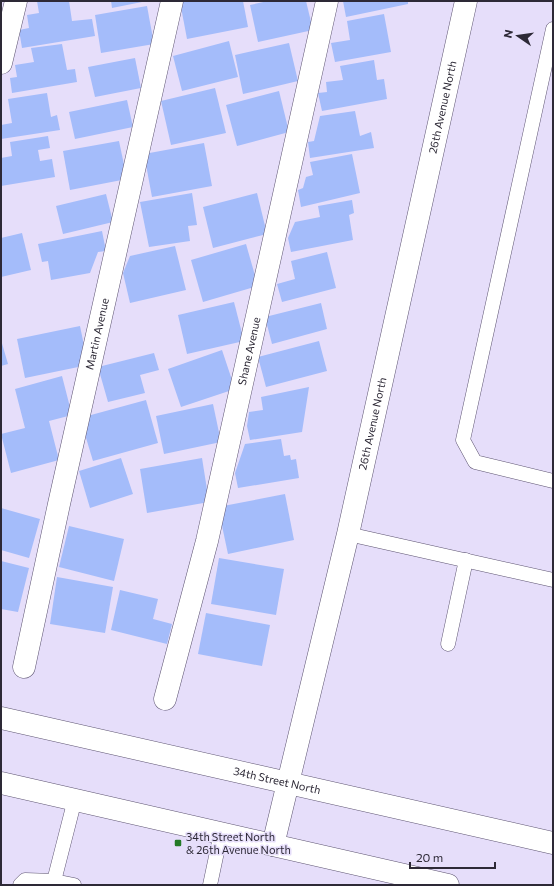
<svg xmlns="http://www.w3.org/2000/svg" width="554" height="886" viewBox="0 0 554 886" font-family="Commissioner,sans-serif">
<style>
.building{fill:#a4bcfa}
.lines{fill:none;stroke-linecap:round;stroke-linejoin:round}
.lane-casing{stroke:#5d5471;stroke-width:15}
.street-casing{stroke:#5d5471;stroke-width:23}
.highway-casing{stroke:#5d5471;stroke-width:23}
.lane{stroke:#fff;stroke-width:14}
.street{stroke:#fff;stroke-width:22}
.highway{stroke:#fff;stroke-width:22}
.poi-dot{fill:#247a27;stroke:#e6defa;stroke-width:1.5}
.labels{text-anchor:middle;stroke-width:3;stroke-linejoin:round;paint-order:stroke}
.street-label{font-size:11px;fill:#2d2936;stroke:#e6defa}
.poi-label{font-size:11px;fill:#2d2936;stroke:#e6defa;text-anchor:start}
</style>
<rect width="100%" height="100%" fill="#e6defa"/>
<g class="building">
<path d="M37 1H69L72 21 92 19 95 36 22 48 19 30 29 28 27 15 39 13Z"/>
<path d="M111 1H142V2L112 8Z"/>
<path d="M187 1H243L248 27 187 39 180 2Z"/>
<path d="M268 1H306L313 30 258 42 250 5Z"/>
<path d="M343 1H408V4L346 17Z"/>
<path d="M147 6 154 44 101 53 95 15Z"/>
<path d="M384 14 391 52 335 62 331 43 350 40 347 21Z"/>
<path d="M229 41 238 77 182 91 173 56Z"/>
<path d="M289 43 298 81 243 94 235 55Z"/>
<path d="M62 44 67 70 75 69 77 82 12 93 10 78 17 77 15 65 34 62 31 48Z"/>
<path d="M135 58 141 88 95 97 88 67Z"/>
<path d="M374 60 377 80 384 79 387 99 322 111 318 93 327 92 326 82 343 80 340 66Z"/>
<path d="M215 88 226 133 171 145 161 101Z"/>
<path d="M279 91 289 132 237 146 226 105Z"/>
<path d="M47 93 51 117 57 115 60 130 1 139V125L12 123 8 99Z"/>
<path d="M127 100 133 127 75 139 69 112Z"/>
<path d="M355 111 360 136 371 132 374 148 310 158 308 142 314 141 320 116Z"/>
<path d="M48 136 50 148 38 150 40 161 52 159 55 177 1 186V158L12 156 10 142Z"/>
<path d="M119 141 127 179 70 190 63 151Z"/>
<path d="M204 143 212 186 152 197 144 154Z"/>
<path d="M352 154 360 193 301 207 298 190 303 188 306 177 313 175 310 162Z"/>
<path d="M192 193 197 225 188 226 190 241 149 247 140 202Z"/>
<path d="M257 193 267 234 213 248 203 207Z"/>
<path d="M106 194 113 222 63 234 56 206Z"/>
<path d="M352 200 354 213 349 215 353 240 291 252 288 238 295 222 320 217 318 206Z"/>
<path d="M102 231 106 251 98 252 90 273 51 280 48 261 42 262 38 244Z"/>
<path d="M22 233 31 270 1 277V238Z"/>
<path d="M246 244 258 286 203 302 191 260Z"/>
<path d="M175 246 186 290 130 303 123 273 130 256Z"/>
<path d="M327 252 336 288 282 302 277 284 295 279 291 261Z"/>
<path d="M234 302 244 341 187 354 178 315Z"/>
<path d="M321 303 327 329 272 344 265 317Z"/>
<path d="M80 326 88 365 25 378 17 339Z"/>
<path d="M1 340 8 364 1 366Z"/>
<path d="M319 341 327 371 266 387 258 357Z"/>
<path d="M222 350 235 389 181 407 168 369Z"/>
<path d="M154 353 159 370 140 375 145 393 108 402 98 367Z"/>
<path d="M62 376 72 415 49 421 59 460 11 473 1 434 25 428 15 389Z"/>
<path d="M309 387 302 432 250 440 247 426 249 412 263 410 261 397Z"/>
<path d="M146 400 158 443 93 461 80 418Z"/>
<path d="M213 404 221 442 164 454 156 416Z"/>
<path d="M281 439 284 456 290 455 291 460 296 459 299 478 238 488 235 473 245 444Z"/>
<path d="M121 458 133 494 90 508 79 471Z"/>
<path d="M202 458 209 502 147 513 140 469Z"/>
<path d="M285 494 294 540 228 554 218 507Z"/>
<path d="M1 508 40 519 29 558 1 550Z"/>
<path d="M69 526 124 539 114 581 59 567Z"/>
<path d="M219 558 284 569 276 615 211 604Z"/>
<path d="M1 561 29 568 18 612 1 609Z"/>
<path d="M57 577 113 587 105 633 50 624Z"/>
<path d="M120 590 158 599 153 619 172 624 167 644 111 630Z"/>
<path d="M206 613 270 625 262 666 198 654Z"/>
</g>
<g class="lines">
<g class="lane-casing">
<g id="lane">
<path d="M553 29 463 440 475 462 553 481"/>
<path d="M348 534 553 580"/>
<path d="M448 644 466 560"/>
<path d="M54 881 75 799"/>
<path d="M20 885 25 880 54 881 74 885"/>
<path d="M210 885 221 833"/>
</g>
</g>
<g class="street-casing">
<g id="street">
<path d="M1 63 16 1"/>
<path id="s1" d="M24 667 59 504 172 1"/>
<path id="s2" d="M165 699 207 541 327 1"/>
<path id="s3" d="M273 845 348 534 466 1"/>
</g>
</g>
<g class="highway-casing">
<g id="highway">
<path id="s4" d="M1 718 553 843"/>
<path d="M1 783 448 885"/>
</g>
</g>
<use href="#lane" class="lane"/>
<use href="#street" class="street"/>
<use href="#highway" class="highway"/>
</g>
<rect class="poi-dot" x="174" y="839" width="8" height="8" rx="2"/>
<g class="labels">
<g class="street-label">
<text dy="4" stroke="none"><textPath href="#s3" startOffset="757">26th Avenue North</textPath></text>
<text dy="4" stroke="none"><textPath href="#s1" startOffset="341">Martin Avenue</textPath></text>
<text dy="4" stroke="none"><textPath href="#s2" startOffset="358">Shane Avenue</textPath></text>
<text dy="4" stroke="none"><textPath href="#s3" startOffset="433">26th Avenue North</textPath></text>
<text dy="4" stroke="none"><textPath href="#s4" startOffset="283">34th Street North</textPath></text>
</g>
<g class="poi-label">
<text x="186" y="841">34th Street North<tspan x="186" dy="13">&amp; 26th Avenue North</tspan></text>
</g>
</g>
<rect width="554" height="886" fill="none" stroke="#2d2936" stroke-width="4"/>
<g transform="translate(518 36) rotate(283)" stroke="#e6defa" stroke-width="3" paint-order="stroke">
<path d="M0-3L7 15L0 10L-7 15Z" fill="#2d2936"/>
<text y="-6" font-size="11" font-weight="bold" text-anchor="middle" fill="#2d2936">N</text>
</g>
<path d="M410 862v6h85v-6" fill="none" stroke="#2d2936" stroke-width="2"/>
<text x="416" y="862" font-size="12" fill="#2d2936" stroke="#e6defa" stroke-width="3" paint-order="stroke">20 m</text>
</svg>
